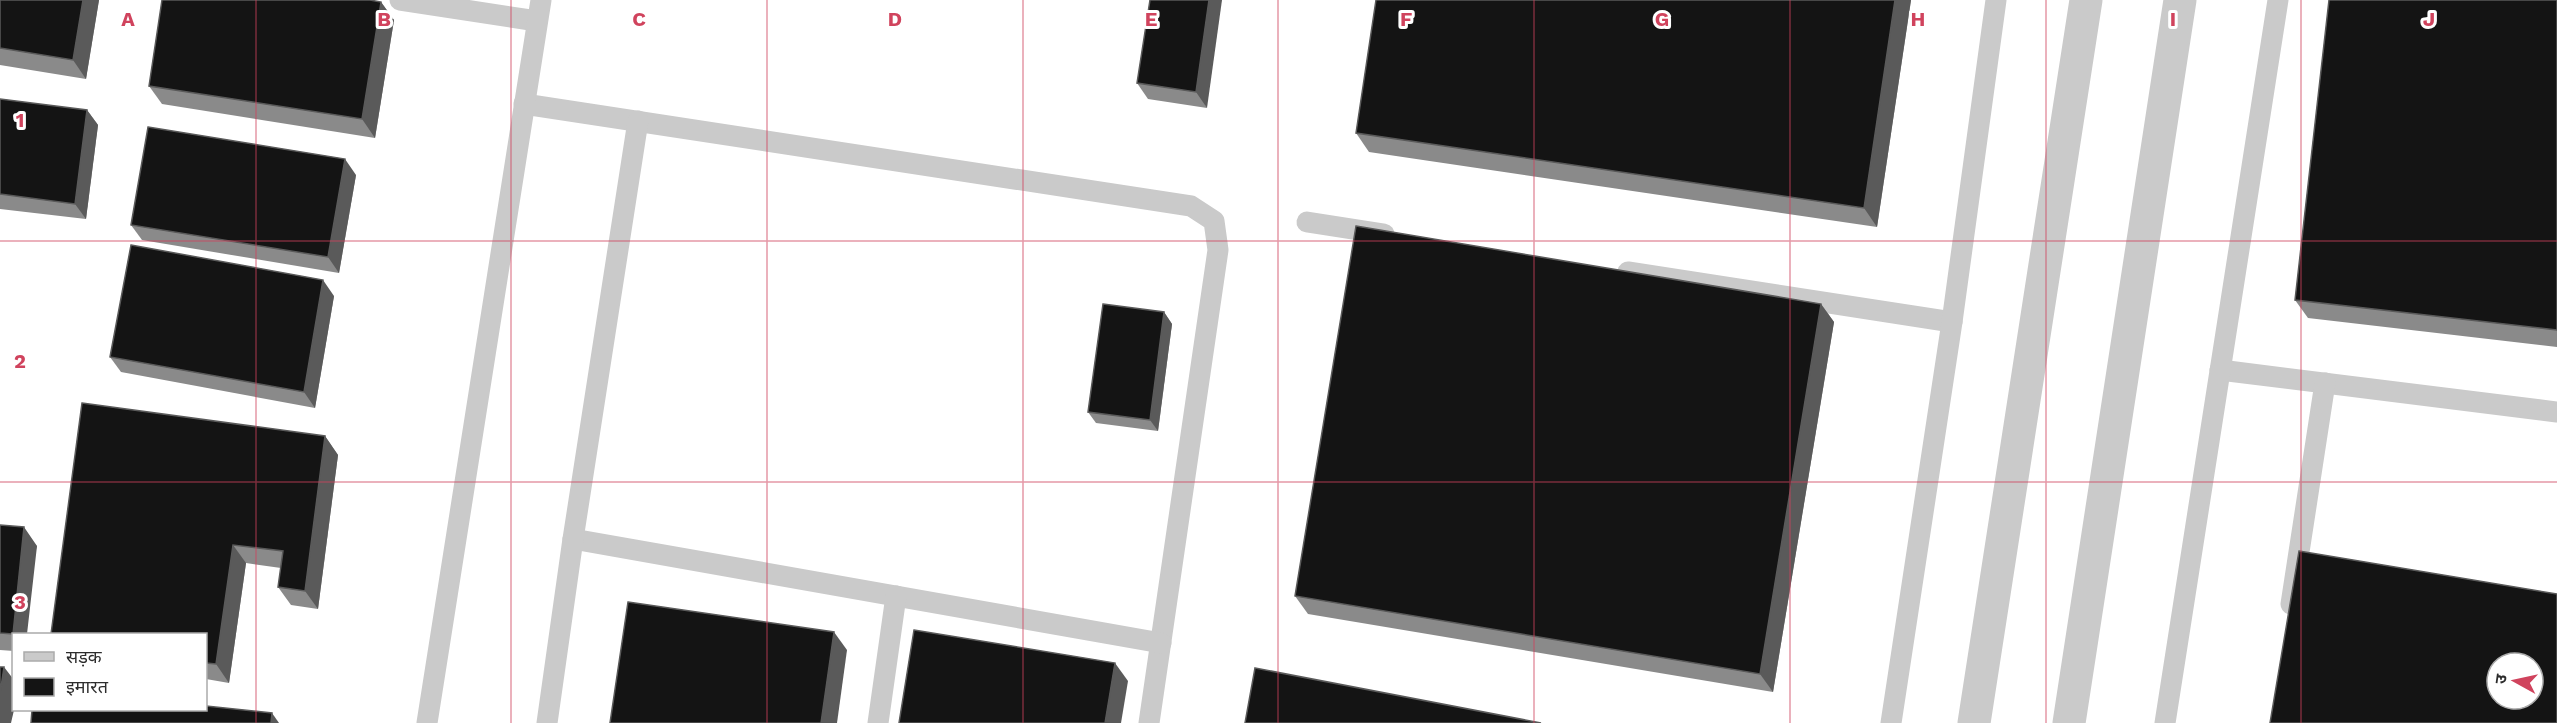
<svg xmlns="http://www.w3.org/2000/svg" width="2557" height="723" viewBox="0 0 2557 723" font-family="'Work Sans','Noto Sans Devanagari',sans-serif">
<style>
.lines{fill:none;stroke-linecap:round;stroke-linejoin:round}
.service{stroke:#cacaca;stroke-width:21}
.tertiary{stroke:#cacaca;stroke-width:33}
.wall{fill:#8a8a8a}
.shaded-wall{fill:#5a5a5a}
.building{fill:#141414;stroke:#5a5a5a;stroke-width:1.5;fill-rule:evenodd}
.grid{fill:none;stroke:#d0435d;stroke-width:1.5;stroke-opacity:0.55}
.grid-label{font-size:20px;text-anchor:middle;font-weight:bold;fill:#d0435d;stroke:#fff;stroke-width:6;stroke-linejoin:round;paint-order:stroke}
</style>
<rect width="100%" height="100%" fill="#fff"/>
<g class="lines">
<g class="service">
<path d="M400 0 537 21"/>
<path d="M524 104 1191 206 1214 221 1218 250 1149 723"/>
<path d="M1307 222 1384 234"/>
<path d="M1628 272 1952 322"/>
<path d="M2220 370 2557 412"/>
<path d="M573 539 1161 643"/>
<path d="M2291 604 2325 383"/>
<path d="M427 723 541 0"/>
<path d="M547 723 573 539 638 121"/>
<path d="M878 723 896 596"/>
<path d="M1891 723 1952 322 1996 0"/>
<path d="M2165 723 2278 0"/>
</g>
<g class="tertiary">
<path d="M1974 723 2086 0"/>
<path d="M2069 723 2180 0"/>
</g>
</g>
<g class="wall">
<path d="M0 0H99L86 79 0 65Z"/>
<path d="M1150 0 1207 108 1148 99 1137 83Z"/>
<path d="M1911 0 1877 227 1369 152 1356 133Z"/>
<path d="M2557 0V347L2308 318 2295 300Z"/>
<path d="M381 2 394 20 375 138 162 104 149 86Z"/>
<path d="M0 99 87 110 98 125 86 219 0 209Z"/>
<path d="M356 175 339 273 142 240 131 225Z"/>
<path d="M334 296 315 408 121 372 110 357Z"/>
<path d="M1821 304 1834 322 1773 692 1308 614 1295 596Z"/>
<path d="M1164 312 1172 324 1158 431 1096 423 1088 412Z"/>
<path d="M325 436 338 455 318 609 291 605 278 587 281 568 246 563 229 683 206 679V634H51Z"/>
<path d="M0 525 37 546 14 634V651L0 650Z"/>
</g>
<g class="shaded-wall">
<path d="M83 0H99L86 79 73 60Z"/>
<path d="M1209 0H1222L1207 108 1196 92Z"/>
<path d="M1895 0H1911L1877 227 1864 208Z"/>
<path d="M381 2 394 20 375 138 362 119Z"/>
<path d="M87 110 98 125 86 219 75 204Z"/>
<path d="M345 159 356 175 339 273 328 257Z"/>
<path d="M323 280 334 296 315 408 304 392Z"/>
<path d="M1821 304 1834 322 1773 692 1760 674Z"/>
<path d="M1164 312 1172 324 1158 431 1150 420Z"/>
<path d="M325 436 338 455 318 609 305 591Z"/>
<path d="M24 527 37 546 27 634H14V636L13 634Z"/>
<path d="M233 545 246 563 229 683 216 664Z"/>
<path d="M834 632 847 650 837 723H821Z"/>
<path d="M1115 663 1128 681 1121 723H1105Z"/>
<path d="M4 667 14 680V710L11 723H0V694Z"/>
<path d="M272 713 279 723H271Z"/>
</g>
<g class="building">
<path d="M0 0H83L73 60 0 48Z"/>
<path d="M162 0H370L381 2 362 119 149 86Z"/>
<path d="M1150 0H1209L1196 92 1137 83Z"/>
<path d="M1376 0H1895L1864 208 1356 133Z"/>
<path d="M2329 0H2557V330L2295 300Z"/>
<path d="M0 99 87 110 75 204 0 194Z"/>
<path d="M148 127 345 159 328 257 131 225Z"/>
<path d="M1356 226 1821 304 1760 674 1295 596Z"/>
<path d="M131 245 323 280 304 392 110 357Z"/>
<path d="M1103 304 1164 312 1150 420 1088 412Z"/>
<path d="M82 403 325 436 305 591 278 587 283 551 233 545 216 664 206 663V634H51Z"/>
<path d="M0 525 24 527 13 634 0 633Z"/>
<path d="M2299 551 2557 594V723H2270ZM2497 663H2533V699H2497Z"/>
<path d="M628 602 834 632 821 723H610Z"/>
<path d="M914 630 1115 663 1105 723H899Z"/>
<path d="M0 667H4L0 694Z"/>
<path d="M1255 668 1541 723H1245Z"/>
<path d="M206 706 272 713 271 723H31L32 710H206Z"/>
</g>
<path class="grid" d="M256 0V723M511 0V723M767 0V723M1023 0V723M1278 0V723M1534 0V723M1790 0V723M2046 0V723M2301 0V723M0 241H2557M0 482H2557"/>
<g class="grid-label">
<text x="128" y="26">A</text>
<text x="384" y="26">B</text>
<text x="639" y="26">C</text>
<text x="895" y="26">D</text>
<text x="1151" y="26">E</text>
<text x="1406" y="26">F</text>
<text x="1662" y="26">G</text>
<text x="1918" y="26">H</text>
<text x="2173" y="26">I</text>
<text x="2429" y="26">J</text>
<text x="20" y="127">1</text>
<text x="20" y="368">2</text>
<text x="20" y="609">3</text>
</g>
<rect x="12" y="633" width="195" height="78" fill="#ffffff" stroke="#ababab" stroke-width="1.5"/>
<rect x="24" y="652" width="30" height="9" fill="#cacaca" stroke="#ababab" stroke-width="1.5"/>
<text x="66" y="663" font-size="18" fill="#2d2d2d">सड़क</text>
<rect x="24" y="678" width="30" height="18" fill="#141414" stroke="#ababab" stroke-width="1.5"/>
<text x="66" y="693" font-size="18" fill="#2d2d2d">इमारत</text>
<g transform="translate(2515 681) rotate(278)"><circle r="28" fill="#ffffff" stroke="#ababab" stroke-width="1.5"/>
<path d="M0-4.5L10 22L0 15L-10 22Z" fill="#d0435d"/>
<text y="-9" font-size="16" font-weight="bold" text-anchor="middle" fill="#2d2d2d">उ</text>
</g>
</svg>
